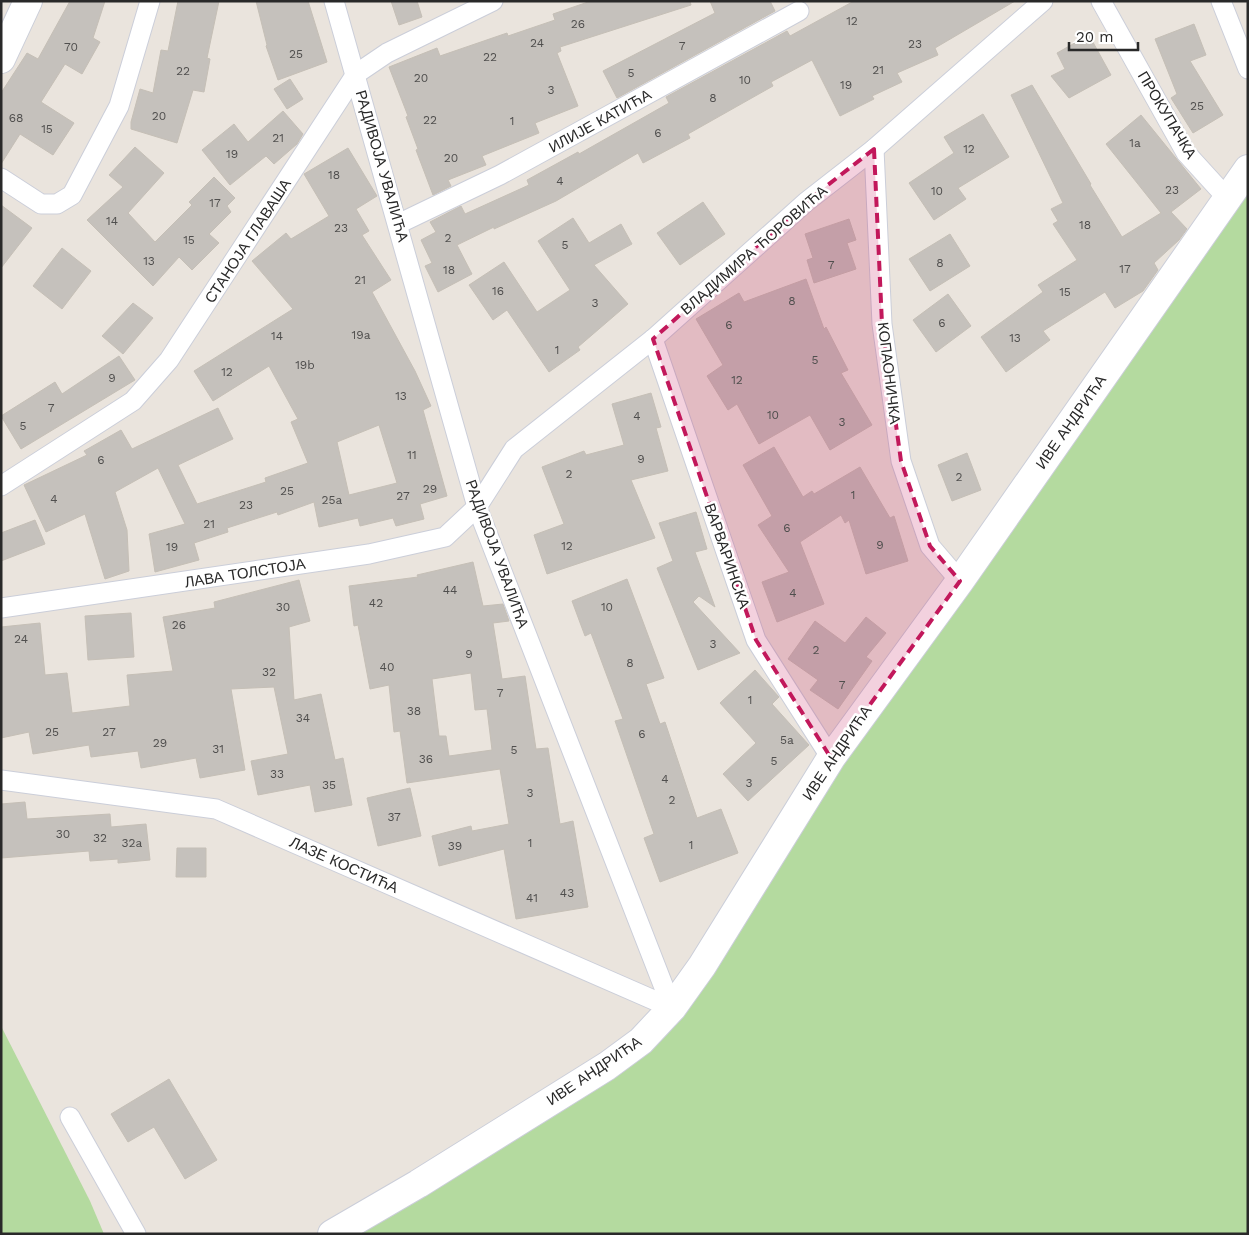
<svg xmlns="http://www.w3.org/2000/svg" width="1249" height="1235" viewBox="0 0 1249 1235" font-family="'Work Sans',sans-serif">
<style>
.green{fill:#b4da9f}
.building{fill:#c5c1bc;stroke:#c5bfb6;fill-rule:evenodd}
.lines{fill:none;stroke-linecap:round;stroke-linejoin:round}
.street-casing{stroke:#cbced9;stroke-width:21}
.secondary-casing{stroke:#cbced9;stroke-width:30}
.street{stroke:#fff;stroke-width:19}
.secondary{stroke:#fff;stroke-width:28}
.marked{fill:#c2185b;fill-opacity:0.2;stroke:#c2185b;stroke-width:4;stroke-dasharray:10 6;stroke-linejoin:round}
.labels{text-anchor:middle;stroke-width:5;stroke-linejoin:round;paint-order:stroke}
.number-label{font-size:12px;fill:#504f4e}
.street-label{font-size:15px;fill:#292929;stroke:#fff}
</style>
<rect width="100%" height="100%" fill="#eae4dd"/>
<g class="green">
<path d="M1248 169V1234H332L641 1041Z"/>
<path d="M1 1026 90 1201 104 1234H1Z"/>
</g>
<g class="building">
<path d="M70 1H105L93 38 100 42 82 74 65 64 41 102 74 123 53 155 20 134 1 164V93L27 53 38 59Z"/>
<path d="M178 1H219L207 58 210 59 204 92 193 90 177 143 131 129V122L140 89 153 93 161 50 168 51Z"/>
<path d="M256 1H308L327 62 278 80 266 46 267 45Z"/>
<path d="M391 1H417L422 17 399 25Z"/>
<path d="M591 1H690L691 5 560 47 561 51 557 53 578 106 535 123 539 133 482 156 486 165 448 180 451 186 433 195 416 150 418 149 406 117 408 116 389 67 437 48 440 56 507 33 508 36 555 20 553 14Z"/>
<path d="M710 1H770L775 11 617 98 603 71 715 13Z"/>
<path d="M854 1H1015L935 48 938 55 897 73 902 82 872 96 874 99 840 116 812 60 771 82 773 86 688 134 690 138 643 163 638 153 556 201 494 229V227L457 245 472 274 438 292 425 266 432 263 421 240 436 232 430 222 461 206 465 214 529 185 527 180 578 152 579 154 669 103 666 97 787 31 790 36Z"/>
<path d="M1194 24 1206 55 1190 61 1223 115 1193 133 1171 98 1177 94 1155 39Z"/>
<path d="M1089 35 1111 75 1069 98 1051 76 1065 69 1057 53Z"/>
<path d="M290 79 303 99 287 109 274 89Z"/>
<path d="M1032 85 1091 184 1090 185 1122 237 1161 213 1106 144 1141 115 1201 189 1171 212 1187 229 1179 240 1154 263 1158 270 1143 291 1115 308 1105 292 1043 331 1050 340 1006 372 981 337 1043 292 1038 285 1077 260 1053 224 1058 221 1051 209 1063 203 1011 95Z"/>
<path d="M283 111 303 134 297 144 274 164 266 156 230 185 202 150 234 124 248 142Z"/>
<path d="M983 114 1009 157 958 188 966 199 934 220 909 183 954 153 944 137Z"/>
<path d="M135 147 164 173 128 213 155 242 192 205 189 202 214 177 235 198 227 206 231 212 209 234 219 243 192 270 179 257 153 286 87 220 123 187 109 175Z"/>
<path d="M348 148 377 196 356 209 369 231 362 235 391 280 372 292 415 371 431 406 423 410 447 496 420 504 424 519 396 526 393 518 360 526 358 518 319 527 314 502 278 515 277 512 227 528 228 532 194 543 199 560 155 572 149 534 185 524 158 468 115 492 127 530 129 571 105 579 85 514 46 532 24 485 87 455 84 451 121 430 132 449 218 408 233 439 178 465 197 504 266 482 265 478 308 463 291 422 298 419 269 366 213 401 194 371 293 309 252 261 286 233 291 239 329 216 304 174ZM379 425 397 483 349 495 337 442Z"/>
<path d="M703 202 725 234 680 265 657 233Z"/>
<path d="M1 205 32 228 1 268Z"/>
<path d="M573 218 589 243 621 224 632 244 594 265 628 304 578 347 580 350 549 372 507 310 493 320 469 285 504 262 537 312 570 290 538 241Z"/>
<path d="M849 219 856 240 847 243 856 269 814 283 807 260 813 258 805 234Z"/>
<path d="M950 234 970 266 930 291 909 259Z"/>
<path d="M62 248 91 271 62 309 33 286Z"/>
<path d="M806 279 824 329 826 327 848 370 841 373 872 425 830 450 810 415 759 444 737 404 728 410 707 376 723 365 696 319 739 293 744 302Z"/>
<path d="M948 294 971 326 936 352 913 320Z"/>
<path d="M133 303 153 318 123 354 102 336Z"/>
<path d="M119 356 135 380 21 449 1 416 55 382 62 394Z"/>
<path d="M651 393 661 427 656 428 668 471 631 480 655 538 547 574 534 535 564 524 542 467 584 451 586 455 624 445 612 404Z"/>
<path d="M774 447 803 497 812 491 814 494 860 467 890 518 894 516 908 561 866 574 849 520 845 523 841 515 800 542 824 604 777 622 762 582 789 572 758 525 772 516 743 465Z"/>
<path d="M967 453 981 490 952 501 938 465Z"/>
<path d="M696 512 707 549 695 552 715 607 699 596 693 602 740 653 698 670 657 568 673 561 659 523Z"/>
<path d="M35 520 45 544 1 561V533Z"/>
<path d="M473 562 483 606 503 604 509 621 493 623 502 679 525 676 536 749 548 748 560 824 573 821 588 907 516 919 504 849 439 866 432 836 471 826 472 831 509 824 500 769 407 783 400 731 394 732 389 685 370 689 358 625 354 626 349 586 418 577 417 575ZM471 673 475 710 487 709 492 750 449 756 446 736H439L432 679Z"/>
<path d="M627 579 664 678 646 684 660 724 665 722 697 818 721 809 738 853 660 882 644 838 654 834 615 721 623 719 591 633 585 636 572 601Z"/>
<path d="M299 580 310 621 289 627 294 700 321 694 335 760 343 758 352 805 315 812 310 785 258 795 251 761 288 754 274 687 231 689 245 770 200 778 196 758 141 768 138 751 91 757 89 745 33 754 29 732 1 738V627L40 623 45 675 67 673 72 713 130 706 127 675 173 671 163 617 215 608 214 602Z"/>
<path d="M131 613 134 657 88 660 85 616Z"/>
<path d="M866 617 886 633 866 657 872 661 838 709 810 690 818 680 788 659 815 621 845 643Z"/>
<path d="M755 670 779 697 772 704 809 745 748 801 723 774 756 743 720 703Z"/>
<path d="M410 788 421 836 378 846 367 798Z"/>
<path d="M25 802 27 819 110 814 111 827 146 824 150 860 118 863V859L90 861 89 851 1 858V804Z"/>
<path d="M177 848H206V877H176Z"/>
<path d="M169 1079 217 1160 185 1179 154 1127 128 1142 111 1114Z"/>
</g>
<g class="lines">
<g class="street-casing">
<g id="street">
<path d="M334 1 477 507 672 1008"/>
<path d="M1101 1 1186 153 1227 198"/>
<path d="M1221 1 1248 69"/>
<path d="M874 149 882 324 901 461 930 546 960 581"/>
<path d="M1 178 41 204H57L72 195 119 106 150 1"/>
<path d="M398 224 500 175 799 11"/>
<path d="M653 339 756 640 831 758"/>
<path d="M1 486 133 401 169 360 356 74 387 53 493 1"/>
<path d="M1 608 369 554 445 537 477 507 514 449 653 339 806 202 874 149 1043 1"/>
<path d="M1 780 216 809 672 1008"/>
<path d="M70 1117 136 1234"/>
</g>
</g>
<g class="secondary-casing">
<g id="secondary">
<path d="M1 59 28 1"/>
<path d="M332 1234 418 1184 607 1066 641 1041 672 1008 702 966 831 758 960 581 1248 169"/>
</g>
</g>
<use href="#street" class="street"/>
<use href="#secondary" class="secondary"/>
</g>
<path class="marked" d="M874 149 882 324 901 461 930 546 960 581 831 758 756 640 653 339 806 202Z"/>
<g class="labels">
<g class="number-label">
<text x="852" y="25">12</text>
<text x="578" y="28">26</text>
<text x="537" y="47">24</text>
<text x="915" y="48">23</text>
<text x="682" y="50">7</text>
<text x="71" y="51">70</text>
<text x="296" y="58">25</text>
<text x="490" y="61">22</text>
<text x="878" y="74">21</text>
<text x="183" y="75">22</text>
<text x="631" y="77">5</text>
<text x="421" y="82">20</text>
<text x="745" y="84">10</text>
<text x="846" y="89">19</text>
<text x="551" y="94">3</text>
<text x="713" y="102">8</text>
<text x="1197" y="110">25</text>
<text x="159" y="120">20</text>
<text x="16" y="122">68</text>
<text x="430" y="124">22</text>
<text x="512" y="125">1</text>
<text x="47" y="133">15</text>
<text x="658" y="137">6</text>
<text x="278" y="142">21</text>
<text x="1135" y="147">1a</text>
<text x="969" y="153">12</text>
<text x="232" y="158">19</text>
<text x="451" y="162">20</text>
<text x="334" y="179">18</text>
<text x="560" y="185">4</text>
<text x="1172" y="194">23</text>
<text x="937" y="195">10</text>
<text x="215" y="207">17</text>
<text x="112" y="225">14</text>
<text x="1085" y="229">18</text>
<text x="341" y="232">23</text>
<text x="448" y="242">2</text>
<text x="189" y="244">15</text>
<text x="565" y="249">5</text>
<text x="149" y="265">13</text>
<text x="940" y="267">8</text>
<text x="831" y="269">7</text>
<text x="1125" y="273">17</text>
<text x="449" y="274">18</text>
<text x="360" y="284">21</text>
<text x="498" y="295">16</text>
<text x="1065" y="296">15</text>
<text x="792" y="305">8</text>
<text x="595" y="307">3</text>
<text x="942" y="327">6</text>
<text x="729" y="329">6</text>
<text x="361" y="339">19a</text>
<text x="277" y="340">14</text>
<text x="1015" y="342">13</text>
<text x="557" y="354">1</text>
<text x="815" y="364">5</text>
<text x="305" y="369">19b</text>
<text x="227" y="376">12</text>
<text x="112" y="382">9</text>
<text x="737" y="384">12</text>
<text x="401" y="400">13</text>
<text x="51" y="412">7</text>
<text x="773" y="419">10</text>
<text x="637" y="420">4</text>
<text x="842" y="426">3</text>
<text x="23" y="430">5</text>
<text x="412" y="459">11</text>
<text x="641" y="463">9</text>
<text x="101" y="464">6</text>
<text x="569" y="478">2</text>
<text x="959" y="481">2</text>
<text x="430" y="493">29</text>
<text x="287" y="495">25</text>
<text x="853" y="499">1</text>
<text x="403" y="500">27</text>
<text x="54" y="503">4</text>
<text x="332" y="504">25a</text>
<text x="246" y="509">23</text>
<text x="209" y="528">21</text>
<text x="787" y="532">6</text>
<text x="880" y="549">9</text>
<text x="567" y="550">12</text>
<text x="172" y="551">19</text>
<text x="450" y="594">44</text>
<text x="793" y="597">4</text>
<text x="376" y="607">42</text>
<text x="283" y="611">30</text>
<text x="607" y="611">10</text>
<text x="179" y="629">26</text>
<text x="21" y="643">24</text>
<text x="713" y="648">3</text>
<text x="816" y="654">2</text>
<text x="469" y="658">9</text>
<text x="630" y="667">8</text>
<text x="387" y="671">40</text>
<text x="269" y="676">32</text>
<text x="842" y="689">7</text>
<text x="500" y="697">7</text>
<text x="750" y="704">1</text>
<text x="414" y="715">38</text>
<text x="303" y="722">34</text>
<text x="52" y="736">25</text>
<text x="109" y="736">27</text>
<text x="642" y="738">6</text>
<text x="787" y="744">5a</text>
<text x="160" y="747">29</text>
<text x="218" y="753">31</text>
<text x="514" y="754">5</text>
<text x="426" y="763">36</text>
<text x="774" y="765">5</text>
<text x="277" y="778">33</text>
<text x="665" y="783">4</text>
<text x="749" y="787">3</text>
<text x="329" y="789">35</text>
<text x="530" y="797">3</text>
<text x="672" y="804">2</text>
<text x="394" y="821">37</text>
<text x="63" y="838">30</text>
<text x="100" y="842">32</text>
<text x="132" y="847">32a</text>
<text x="530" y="847">1</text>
<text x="691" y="849">1</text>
<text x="455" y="850">39</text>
<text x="567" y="897">43</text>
<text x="532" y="902">41</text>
</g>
<g class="street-label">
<text transform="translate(1167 115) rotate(59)" y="5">ПРОКУПАЧКА</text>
<text transform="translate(600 121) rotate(-29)" y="5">ИЛИЈЕ КАТИЋА</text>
<text transform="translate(382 166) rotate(74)" y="5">РАДИВОЈА УВАЛИЋА</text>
<text transform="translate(248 241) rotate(-57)" y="5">СТАНОЈА ГЛАВАША</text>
<text transform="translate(754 250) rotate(-41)" y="5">ВЛАДИМИРА ЋОРОВИЋА</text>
<text transform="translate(889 373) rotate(83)" y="5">КОПАОНИЧКА</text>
<text transform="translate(1071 422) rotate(-55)" y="5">ИВЕ АНДРИЋА</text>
<text transform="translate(497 554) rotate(70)" y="5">РАДИВОЈА УВАЛИЋА</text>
<text transform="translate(727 556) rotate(71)" y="5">ВАРВАРИНСКА</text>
<text transform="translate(245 573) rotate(-9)" y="5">ЛАВА ТОЛСТОЈА</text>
<text transform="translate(837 753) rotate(-56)" y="5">ИВЕ АНДРИЋА</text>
<text transform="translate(344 865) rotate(24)" y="5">ЛАЗЕ КОСТИЋА</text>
<text transform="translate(594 1071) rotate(-34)" y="5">ИВЕ АНДРИЋА</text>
</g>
</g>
<rect width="1249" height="1235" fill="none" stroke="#292929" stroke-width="5"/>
<path d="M1069 42v8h69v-8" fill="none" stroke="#292929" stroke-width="2.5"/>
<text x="1076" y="42" font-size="15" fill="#292929" stroke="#ffffff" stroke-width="4" paint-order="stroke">20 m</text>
</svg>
